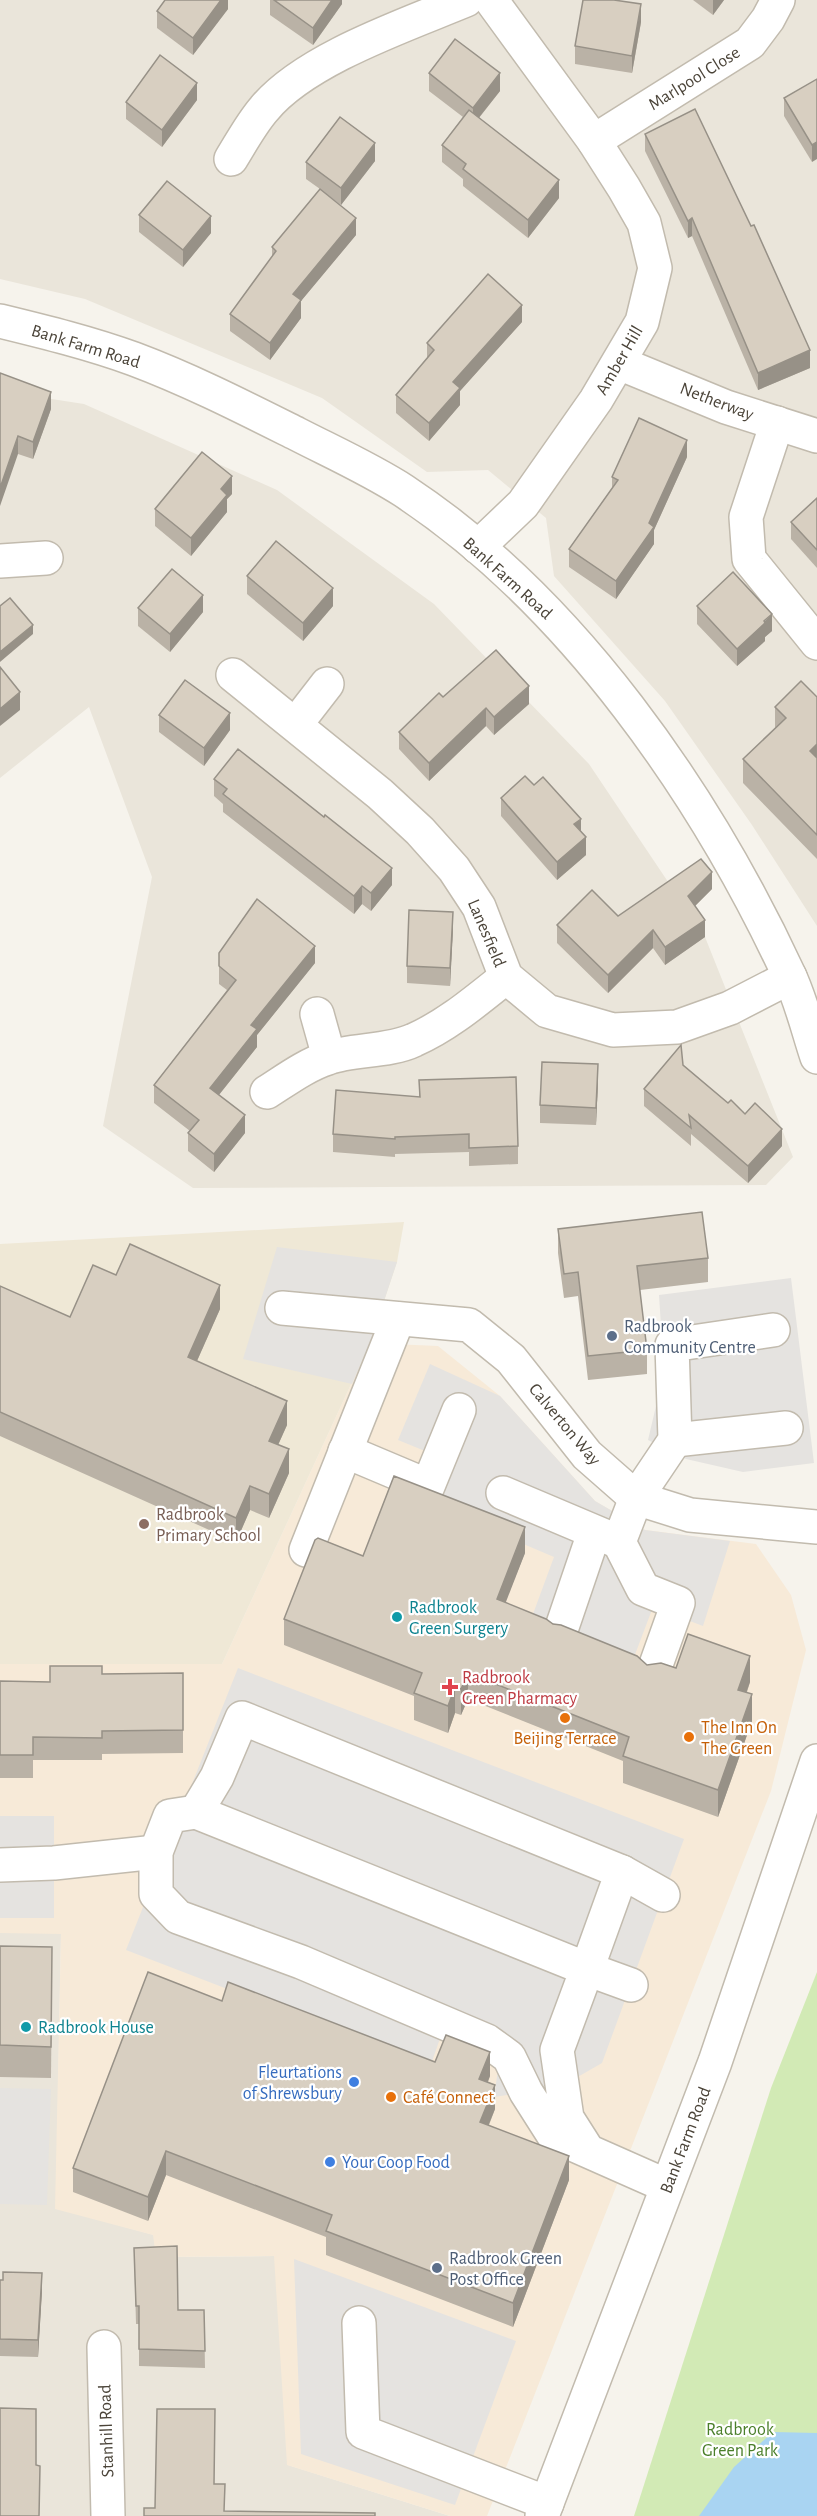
<svg xmlns="http://www.w3.org/2000/svg" width="817" height="2516" viewBox="0 0 817 2516" font-family="'Alegreya Sans',sans-serif">
<style>
.residential{fill:#eae5da}
.commercial{fill:#f7ead8}
.education{fill:#efe8d6}
.green{fill:#d2eab5}
.parking{fill:#e5e3e0}
.water{fill:#a9d4f2}
.lines{fill:none;stroke-linecap:round;stroke-linejoin:round}
.minor-casing{stroke:#c2bbae;stroke-width:36}
.minor{stroke:#fff;stroke-width:33}
.wall{fill:#bab2a6}
.shaded-wall{fill:#979187}
.building{fill:#d8cfc1;stroke:#979187;stroke-width:1.5}
.service-dot{fill:#5c6f8a;stroke:#fff;stroke-width:2}
.education-dot{fill:#8d6e63;stroke:#fff;stroke-width:2}
.culture-dot{fill:#0f9aa8;stroke:#fff;stroke-width:2}
.health-dot{fill:#e0444e;stroke:#fff;stroke-width:2}
.food-dot{fill:#e8710a;stroke:#fff;stroke-width:2}
.shop-dot{fill:#3f7fe0;stroke:#fff;stroke-width:2}
.labels{text-anchor:middle;stroke-width:4.5;stroke-linejoin:round;paint-order:stroke}
.street-label{font-size:18px;fill:#4b4439;stroke:#fff}
.service-label{font-size:18px;fill:#4e5e75;stroke:#fff;text-anchor:start}
.education-label{font-size:18px;fill:#785e54;stroke:#fff;text-anchor:start}
.culture-label{font-size:18px;fill:#0d838f;stroke:#fff;text-anchor:start}
.health-label{font-size:18px;fill:#be3a42;stroke:#fff;text-anchor:start}
.food-label{font-size:18px;fill:#c56008;stroke:#fff;text-anchor:start}
.shop-label{font-size:18px;fill:#366cbe;stroke:#fff;text-anchor:end}
.park-label{font-size:18px;fill:#4a7f2a;stroke:#fff}
</style>
<rect width="100%" height="100%" fill="#f6f3ec"/>
<g class="residential">
<path d="M0 0H817V926L752 825 665 701 554 576 546 518 488 470 427 472 322 398 85 299 0 279Z"/>
<path d="M0 391 84 404 277 490 434 604 589 764 705 937 793 1157 766 1185 193 1188 103 1126 152 877 89 707 0 778Z"/>
<path d="M0 1933H61L56 2208 154 2235 156 2257 275 2256 288 2465 450 2516H0Z"/>
</g>
<path class="commercial" d="M370 1343 438 1346 500 1396 595 1501 645 1530 756 1544 791 1595 806 1650 771 1791 487 2516H450L287 2465 274 2256 156 2257 153 2235 55 2209 61 1934 0 1933V1664H222Z"/>
<path class="education" d="M404 1222 397 1262 370 1343 222 1664H0V1244Z"/>
<path class="green" d="M817 1972V2516H634L771 2088Z"/>
<g class="parking">
<path d="M277 1247 397 1262 370 1343 352 1384 243 1359Z"/>
<path d="M791 1278 814 1463 743 1472 686 1459 648 1440 664 1372 659 1295Z"/>
<path d="M430 1364 500 1396 595 1501 645 1530 730 1541 703 1626 653 1607 628 1673 526 1633 554 1557 408 1495 425 1451 398 1440Z"/>
<path d="M238 1668 684 1839 602 2063 562 2086 494 2097 499 2063 443 2030 430 2067 126 1950Z"/>
<rect x="0" y="1816" width="54" height="102"/>
<path d="M0 2088 51 2089 47 2205 0 2204Z"/>
<path d="M294 2259 516 2341 455 2505 301 2454Z"/>
</g>
<path class="water" d="M773 2432 817 2433V2516H699L734 2467Z"/>
<g class="lines">
<g class="minor-casing">
<g id="minor">
<path d="M594 141 750 43 768 19 778 0"/>
<path d="M231 159C241 143 251 124 264 109 305 59 406 25 466 0"/>
<path d="M0 321C45 332 90 343 134 359 190 380 243 407 297 434 332 452 370 469 404 491 572 602 705 794 789 975 801 1000 808 1030 817 1057"/>
<path d="M619 363 726 407 817 436"/>
<path d="M777 423 746 517 749 559 817 643"/>
<path d="M478 547 523 504 596 400 642 322 655 268 644 223 624 188 594 141 491 0"/>
<path d="M0 561 46 558"/>
<path d="M233 675 380 794 420 831 454 869 479 907 506 977 547 1011 613 1030 677 1027 730 1008 790 977"/>
<path d="M296 724 327 684"/>
<path d="M317 1014 329 1057"/>
<path d="M267 1092C286 1080 306 1065 328 1058 352 1049 389 1052 414 1040 448 1025 477 1000 506 977"/>
<path d="M282 1308 469 1325 511 1359 587 1455 636 1498 690 1515 817 1527"/>
<path d="M675 1440 786 1428"/>
<path d="M345 1451 428 1486 459 1410"/>
<path d="M503 1493 619 1542"/>
<path d="M306 1550 398 1319"/>
<path d="M560 1633 594 1533"/>
<path d="M653 1673 678 1603 643 1589 619 1542 636 1498 675 1440 672 1345 773 1330"/>
<path d="M196 1812 217 1777 242 1718 622 1872 587 1969 631 1985"/>
<path d="M0 1865 54 1863 156 1852"/>
<path d="M622 1872 663 1895"/>
<path d="M588 2151 567 2118 557 2050 587 1969 196 1812 170 1816 156 1852V1894L178 1917 301 1962 487 2041 509 2057 526 2092 554 2136 667 2186"/>
<path d="M359 2323 363 2432 547 2503"/>
<path d="M104 2347 108 2516"/>
<path d="M542 2516 715 2062 817 1761"/>
</g>
</g>
<use href="#minor" class="minor"/>
</g>
<g class="wall">
<path d="M228 0V9L193 55 157 28V11Z"/>
<path d="M270 0H342V4L313 45 270 15Z"/>
<path d="M693 0H724L713 15Z"/>
<path d="M641 22 632 73 575 64V46Z"/>
<path d="M429 73 500 91 479 118 559 198 528 238 463 186V179L442 162V145L463 117 429 91Z"/>
<path d="M817 79 812 162 784 116V98Z"/>
<path d="M197 100 162 147 126 119V102Z"/>
<path d="M645 134 810 368 758 390 692 236 688 238 645 151Z"/>
<path d="M375 161 341 205 326 194 356 235 301 301V318L270 360 230 331V314L272 257V247L320 189 306 179V162Z"/>
<path d="M139 215 211 233 183 267 139 232Z"/>
<path d="M522 322 460 391V405L429 441 396 413V395L427 359V343Z"/>
<path d="M0 373 51 409 33 459 18 454Z"/>
<path d="M687 457 654 530V544L616 599 569 567V549L612 488V477Z"/>
<path d="M232 494 227 499V512L191 556 155 526V509Z"/>
<path d="M817 498V568L791 539V522Z"/>
<path d="M247 576 333 606 303 641 247 594Z"/>
<path d="M697 606 772 631 765 637V641L737 666 697 624Z"/>
<path d="M138 608 203 612 170 652 138 626Z"/>
<path d="M443 697 529 704 494 735 486 726 429 781 399 749V732Z"/>
<path d="M817 697V859L743 783V759L775 728V707Z"/>
<path d="M159 715 230 730 204 766 159 732Z"/>
<path d="M214 779 392 885 371 911 362 904 354 914 223 812V804L214 796Z"/>
<path d="M501 798 581 831 586 855 557 880 501 816Z"/>
<path d="M712 889 695 906 705 937 665 965 653 948 608 993 557 943V925L618 916Z"/>
<path d="M453 929 450 986 407 983V966Z"/>
<path d="M219 953 315 963 257 1035V1047L219 1095 245 1133 214 1172 188 1151V1133L190 1131 154 1103V1085L227 990 219 984Z"/>
<path d="M683 1065 728 1103 745 1114 782 1146 748 1183 691 1134V1146L644 1106V1089Z"/>
<path d="M419 1080 518 1146V1164L469 1166V1152L395 1154V1157L333 1152V1134L419 1097Z"/>
<path d="M598 1082 596 1125 540 1123V1105Z"/>
<path d="M558 1229 708 1258V1282L640 1290 647 1350V1374L588 1380 578 1296 564 1298 558 1253Z"/>
<path d="M116 1275 220 1309 197 1361 287 1425 278 1445 289 1473 269 1518 250 1510 236 1542 0 1436V1286L70 1317Z"/>
<path d="M525 1553 505 1602 553 1624 647 1665 676 1668 750 1682 747 1692 752 1721 718 1817 623 1783V1761L468 1699 461 1715 455 1713 448 1733 414 1720V1696L284 1645V1619L363 1556Z"/>
<path d="M183 1673V1753L102 1754V1760H33V1778H0V1681L50 1682 102 1674Z"/>
<path d="M0 1946 52 1978 51 2078 0 2077Z"/>
<path d="M222 2001 435 2062 490 2076 488 2082 495 2109 489 2125 569 2180 513 2327 326 2255V2237L166 2175 148 2221 73 2192V2168Z"/>
<path d="M134 2248 178 2310H204L205 2368 139 2366V2324H136Z"/>
<path d="M0 2280 42 2291 38 2357 0 2356Z"/>
</g>
<g class="shaded-wall">
<path d="M221 0H228V9L193 55V38Z"/>
<path d="M332 0H342V4L313 45V28Z"/>
<path d="M713 0H724L713 15Z"/>
<path d="M641 4V22L632 73V56Z"/>
<path d="M500 73V91L473 125V108Z"/>
<path d="M197 83V100L162 147V130Z"/>
<path d="M817 142V159L812 162V145Z"/>
<path d="M375 143V161L341 205V188Z"/>
<path d="M559 180V198L528 238V220Z"/>
<path d="M211 216V233L183 267V250Z"/>
<path d="M356 218V235L301 301V318L270 360V343L293 294Z"/>
<path d="M692 218V236L688 238V221Z"/>
<path d="M522 305V322L460 391V405L429 441V423L453 382Z"/>
<path d="M810 350V368L758 390V373Z"/>
<path d="M51 392V409L33 459V442Z"/>
<path d="M18 436V454L0 506V488Z"/>
<path d="M687 440V457L654 530V544L616 599V581L649 523Z"/>
<path d="M232 476V494L227 499V512L191 556V538L221 489Z"/>
<path d="M333 588V606L303 641V623Z"/>
<path d="M203 595V612L170 652V634Z"/>
<path d="M772 614V631L765 637V641L737 666V649Z"/>
<path d="M33 625V634L0 662V652Z"/>
<path d="M529 686V704L494 735V717Z"/>
<path d="M20 692V710L0 726V709Z"/>
<path d="M486 708V726L429 781V763Z"/>
<path d="M230 713V730L204 766V748Z"/>
<path d="M817 744V768L810 751Z"/>
<path d="M581 819V837L574 824Z"/>
<path d="M586 837V855L557 880V862Z"/>
<path d="M392 868V885L371 911V893Z"/>
<path d="M712 872V889L688 913V896Z"/>
<path d="M362 886V904L354 914V896Z"/>
<path d="M453 912V929L450 986V968Z"/>
<path d="M705 920V937L665 965V947Z"/>
<path d="M653 930V948L608 993V975Z"/>
<path d="M315 946V963L257 1035V1047L210 1106V1088L251 1025Z"/>
<path d="M598 1064V1082L596 1125V1108Z"/>
<path d="M245 1115V1133L214 1172V1154Z"/>
<path d="M782 1129V1146L748 1183V1166Z"/>
<path d="M220 1285V1309L188 1381V1357Z"/>
<path d="M287 1401V1425L269 1465V1441Z"/>
<path d="M289 1449V1473L269 1518V1494Z"/>
<path d="M250 1486V1510L236 1542V1518Z"/>
<path d="M525 1527V1553L497 1625V1599Z"/>
<path d="M750 1656V1682L738 1716V1690Z"/>
<path d="M468 1673V1699L461 1715V1689Z"/>
<path d="M455 1687V1713L448 1733V1706Z"/>
<path d="M752 1694V1721L718 1817V1790Z"/>
<path d="M490 2052V2076L479 2103V2079Z"/>
<path d="M495 2085V2109L480 2146V2122Z"/>
<path d="M166 2151V2175L148 2221V2197Z"/>
<path d="M569 2156V2180L513 2327V2303Z"/>
<path d="M42 2273V2291L38 2357V2340Z"/>
</g>
<g class="building">
<path d="M165 0H221L193 38 157 11Z"/>
<path d="M274 0H332L313 28Z"/>
<path d="M583 0H614L641 4 632 56 575 46Z"/>
<path d="M455 39 500 73 473 108 429 73Z"/>
<path d="M160 55 197 83 162 130 126 102Z"/>
<path d="M817 79V142L812 145 784 98Z"/>
<path d="M695 109 751 226 754 225 810 350 758 373 692 218 688 221 645 134Z"/>
<path d="M469 110 559 180 528 220 463 169 466 164 442 145Z"/>
<path d="M340 117 375 143 341 188 306 162Z"/>
<path d="M167 181 211 216 183 250 139 215Z"/>
<path d="M320 189 356 218 293 294 301 300 270 343 230 314 276 251 272 247Z"/>
<path d="M488 274 522 305 453 382 460 388 429 423 396 395 434 350 427 343Z"/>
<path d="M0 373 51 392 33 442 18 436 0 488Z"/>
<path d="M639 418 687 440 649 523 654 527 616 581 569 549 618 480 612 477Z"/>
<path d="M202 452 232 476 221 489 227 495 191 538 155 509Z"/>
<path d="M817 498V550L791 522Z"/>
<path d="M276 541 333 588 303 623 247 576Z"/>
<path d="M172 569 203 595 170 634 138 608Z"/>
<path d="M733 572 772 614 764 621 765 623 737 649 697 606Z"/>
<path d="M10 598 33 625 0 652V606Z"/>
<path d="M496 650 529 686 494 717 486 708 429 763 399 732 439 693 443 697Z"/>
<path d="M0 667 20 692 0 709Z"/>
<path d="M185 680 230 713 204 748 159 715Z"/>
<path d="M801 681 817 697V744L810 751 817 758V835L743 759 786 718 775 707Z"/>
<path d="M238 749 324 817 325 815 392 868 371 893 362 886 354 896 223 794 227 789 214 779Z"/>
<path d="M525 776 534 785 543 777 581 819 574 824 586 837 557 862 501 798Z"/>
<path d="M701 859 712 872 688 896 705 920 665 947 653 930 608 975 557 925 592 890 618 916Z"/>
<path d="M257 899 315 946 251 1025 257 1029 210 1088 245 1115 214 1154 188 1133 199 1120 154 1085 236 980 219 966V953Z"/>
<path d="M409 910 453 912 450 968 407 966Z"/>
<path d="M681 1045 683 1065 728 1103 731 1100 745 1114 755 1103 782 1129 748 1166 689 1115 691 1128 644 1089Z"/>
<path d="M542 1062 598 1064 596 1108 540 1105Z"/>
<path d="M516 1077 518 1146 469 1148V1134L395 1137V1139L333 1134 336 1090 420 1097 419 1080Z"/>
<path d="M702 1212 708 1258 637 1266 647 1350 588 1356 578 1272 564 1274 558 1229Z"/>
<path d="M130 1244 220 1285 188 1357 287 1401 269 1441 289 1449 269 1494 250 1486 236 1518 0 1412V1286L70 1317 93 1265 116 1275Z"/>
<path d="M394 1476 525 1527 497 1599 546 1619 553 1624 561 1625 637 1656 647 1665 661 1663 676 1668 688 1634 750 1656 738 1690 752 1694 718 1790 623 1756 629 1737 468 1673 461 1689 455 1687 448 1706 414 1693 422 1673 284 1619 315 1540 318 1538 363 1556Z"/>
<path d="M50 1666H102V1674L183 1673V1730L102 1731V1738L33 1737V1755H0V1681L50 1682Z"/>
<path d="M0 1946 52 1947 51 2047 0 2045Z"/>
<path d="M148 1972 222 2001 228 1982 435 2062 446 2035 490 2052 479 2079 495 2085 480 2122 569 2156 513 2303 326 2231 332 2215 166 2151 148 2197 73 2168Z"/>
<path d="M177 2246 178 2310H204L205 2351 139 2349V2306H136L134 2248Z"/>
<path d="M3 2272 42 2273 38 2340 0 2339V2280H3Z"/>
<path d="M0 2408 36 2409V2465L40 2466 39 2516H0Z"/>
<path d="M157 2409H215L214 2484H225L224 2511 375 2513V2516H144V2508H155Z"/>
</g>
<g class="service-dot">
<circle cx="612" cy="1336" r="6"/>
<circle cx="437" cy="2268" r="6"/>
</g>
<circle class="education-dot" cx="144" cy="1524" r="6"/>
<g class="culture-dot">
<circle cx="397" cy="1617" r="6"/>
<circle cx="26" cy="2027" r="6"/>
</g>
<path class="health-dot" d="M447 1678h6v6h6v6h-6v6h-6v-6h-6v-6h6z"/>
<g class="food-dot">
<circle cx="565" cy="1718" r="6"/>
<circle cx="689" cy="1737" r="6"/>
<circle cx="391" cy="2097" r="6"/>
</g>
<g class="shop-dot">
<circle cx="354" cy="2082" r="6"/>
<circle cx="330" cy="2162" r="6"/>
</g>
<g class="labels">
<g class="street-label">
<text transform="translate(694 78) rotate(-32)" y="6">Marlpool Close</text>
<text transform="translate(86 346) rotate(17)" y="6">Bank Farm Road</text>
<text transform="translate(619 360) rotate(-60)" y="6">Amber Hill</text>
<text transform="translate(717 401) rotate(21)" y="6">Netherway</text>
<text transform="translate(508 578) rotate(42)" y="6">Bank Farm Road</text>
<text transform="translate(487 933) rotate(67)" y="6">Lanesfield</text>
<text transform="translate(565 1424) rotate(50)" y="6">Calverton Way</text>
<text transform="translate(685 2140) rotate(-69)" y="6">Bank Farm Road</text>
<text transform="translate(106 2431) rotate(-92)" y="6">Stanhill Road</text>
</g>
<g class="service-label">
<text x="624" y="1332">Radbrook<tspan x="624" dy="21">Community Centre</tspan></text>
<text x="449" y="2264">Radbrook Green<tspan x="449" dy="21">Post Office</tspan></text>
</g>
<g class="education-label">
<text x="156" y="1520">Radbrook<tspan x="156" dy="21">Primary School</tspan></text>
</g>
<g class="culture-label">
<text x="409" y="1613">Radbrook<tspan x="409" dy="21">Green Surgery</tspan></text>
<text x="38" y="2033">Radbrook House</text>
</g>
<g class="health-label">
<text x="462" y="1683">Radbrook<tspan x="462" dy="21">Green Pharmacy</tspan></text>
</g>
<g class="food-label">
<text x="701" y="1733">The Inn On<tspan x="701" dy="21">The Green</tspan></text>
<text x="565" y="1744" text-anchor="middle">Beijing Terrace</text>
<text x="403" y="2103">Café Connect</text>
</g>
<g class="shop-label">
<text x="342" y="2078">Fleurtations<tspan x="342" dy="21">of Shrewsbury</tspan></text>
<text x="342" y="2168" text-anchor="start">Your Coop Food</text>
</g>
<g class="park-label">
<text x="740" y="2435">Radbrook<tspan x="740" dy="21">Green Park</tspan></text>
</g>
</g>
</svg>
